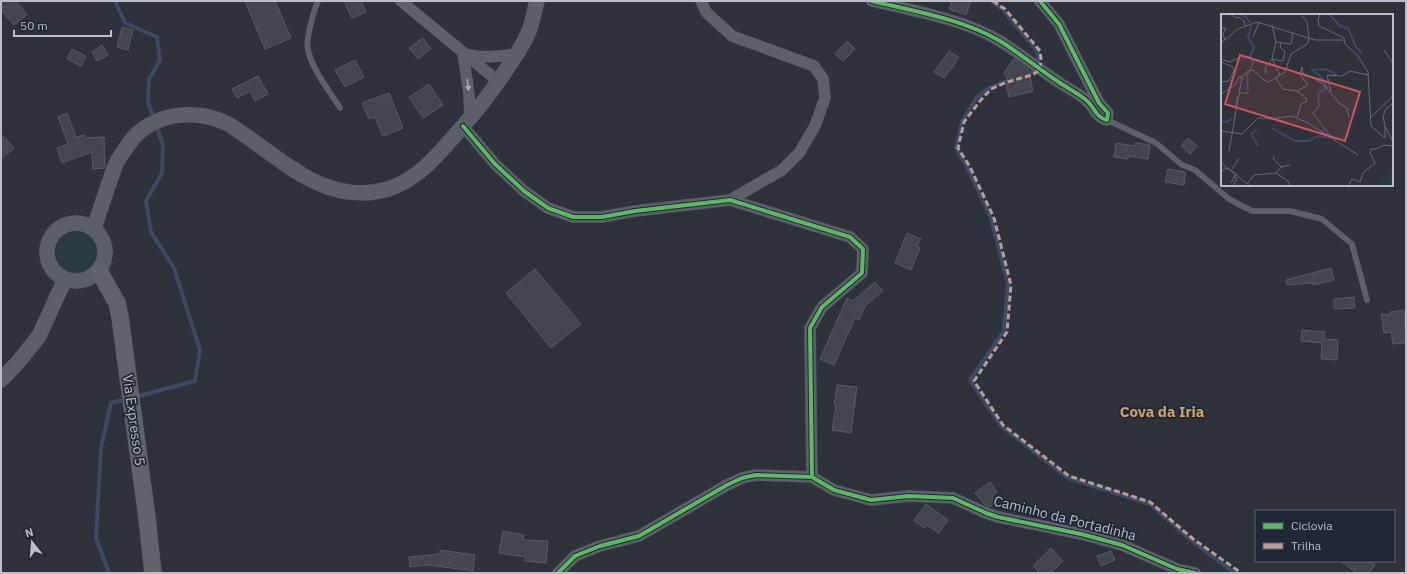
<svg xmlns="http://www.w3.org/2000/svg" width="1407" height="574" viewBox="0 0 1407 574" font-family="'IBM Plex Sans',sans-serif">
<style>
.green{fill:#2a3b41}
.lines{fill:none;stroke-linecap:round;stroke-linejoin:round}
.stream{stroke:#3c4a65;stroke-width:4}
.building{fill:#42464e;stroke:#555a63}
.service-casing{stroke:#4b4e55;stroke-width:6}
.minor-casing{stroke:#4b4e55;stroke-width:12}
.secondary-casing{stroke:#4b4e55;stroke-width:16}
.primary-casing{stroke:#4b4f58;stroke-width:18}
.service{stroke:#5d6068;stroke-width:5.5}
.minor{stroke:#5d6068;stroke-width:11}
.secondary{stroke:#5b5f67;stroke-width:15}
.primary{stroke:#5f636a;stroke-width:17}
.quiet{stroke:#b99d93;stroke-width:3;stroke-dasharray:6 3;stroke-linecap:butt}
.cycleway-casing{stroke:#202736;stroke-width:6}
.cycleway{stroke:#5cba63;stroke-width:4}
.oneway{fill:#a6abb7}
.labels{text-anchor:middle;stroke-width:3.5;stroke-linejoin:round;paint-order:stroke}
.street-label{font-size:14px;fill:#b8becb;stroke:#202736}
.neighbourhood-label{font-size:15px;font-weight:bold;fill:#d2a26c;stroke:#202736}
.inset-river{fill:none;stroke:#3c4a65;stroke-width:2}
.inset-road{fill:none;stroke:#656a75;stroke-width:1}
.view{fill:#cd5559;fill-opacity:0.15;stroke:#cd5559;stroke-width:2}
.inset-edge{fill:none;stroke:#b8becb;stroke-width:2}
</style>
<rect width="100%" height="100%" fill="#2d323b"/>
<circle class="green" cx="78" cy="252" r="22"/>
<g class="lines">
<g class="stream">
<path d="M115 1 125 23 157 37 160 60 149 79 148 102 163 145 162 173 146 201 151 232 174 268 200 350 195 381 135 397"/>
<path d="M991 1 1003 10 1037 51 1039 59 1038 63"/>
<path d="M1024 75 1031 73 1033 71"/>
<path d="M1012 79 991 87 977 97 962 122 956 148 967 167 991 218 1008 284 1004 331 970 380 1001 426 1068 478 1150 504 1191 540 1234 573"/>
<path d="M109 573 96 538 101 448 111 403 126 399"/>
</g>
</g>
<g class="building">
<path d="M1 1H16L27 15 14 25 1 10Z"/>
<path d="M245 1H275L291 38 265 49Z"/>
<path d="M344 1H361L366 12 352 18Z"/>
<path d="M952 1H971L966 15 949 9Z"/>
<path d="M122 27 133 30 128 50 117 47Z"/>
<path d="M423 38 431 49 418 59 409 48Z"/>
<path d="M847 41 855 49 843 61 835 54Z"/>
<path d="M102 45 108 55 97 61 92 52Z"/>
<path d="M72 49 86 56 81 66 67 59Z"/>
<path d="M949 51 959 58 944 78 934 72Z"/>
<path d="M1014 59 1028 69 1033 91 1009 97 1006 84 1010 83 1004 73Z"/>
<path d="M355 60 364 77 345 87 335 70Z"/>
<path d="M258 76 268 94 255 101 250 91 237 98 232 89Z"/>
<path d="M429 84 443 105 423 118 409 97Z"/>
<path d="M389 93 403 128 383 136 375 117 369 119 362 103Z"/>
<path d="M67 113 76 137 84 135 85 138 104 137 105 168 93 169 92 152 62 163 57 148 68 144 58 117Z"/>
<path d="M1 134 14 148 1 159Z"/>
<path d="M1188 138 1197 146 1190 154 1181 146Z"/>
<path d="M1116 143 1135 146 1136 143 1150 145 1148 159 1128 156V159L1114 157Z"/>
<path d="M1168 169 1186 172 1184 185 1165 182Z"/>
<path d="M907 233 921 239 917 246 920 248 911 270 895 263Z"/>
<path d="M1331 268 1334 280 1313 285V283L1287 285 1286 280Z"/>
<path d="M535 269 581 324 551 348 506 293Z"/>
<path d="M875 282 883 291 865 306 859 320 855 318 834 365 820 359 847 298 853 301Z"/>
<path d="M1354 297 1355 308 1334 309V299Z"/>
<path d="M1404 310 1406 343 1393 344 1391 332 1384 333 1381 314 1390 315V312Z"/>
<path d="M1302 330 1325 332 1324 339 1338 340 1337 360 1321 359 1322 343 1301 341Z"/>
<path d="M837 385 857 387 851 433 832 430 836 405H834Z"/>
<path d="M990 482 997 492 992 496 996 502 990 507 984 504 975 493Z"/>
<path d="M926 504 948 520 939 533 927 525 925 528 914 521Z"/>
<path d="M503 531 524 535 523 540 548 541 546 563 525 561V557L499 553Z"/>
<path d="M1051 548 1063 561 1051 573H1040L1033 566Z"/>
<path d="M440 550 475 555 473 571 428 565 410 567 409 557 440 554Z"/>
<path d="M1111 551 1115 560 1101 566 1097 556Z"/>
<path d="M1340 561H1369L1375 565 1369 573H1357Z"/>
</g>
<g class="lines">
<g class="service-casing">
<g id="service">
<path d="M318 1C314 10 305 41 308 50 313 71 329 90 340 108"/>
<path d="M1107 120 1156 143 1182 165 1195 170 1229 199 1252 211H1290L1322 219 1352 244 1367 300"/>
</g>
</g>
<g class="minor-casing">
<g id="minor">
<path d="M401 1 499 82"/>
<path d="M701 1 706 12 732 36 814 66 823 79 825 98 815 126 799 153 782 170 730 200"/>
<path d="M872 1C914 11 963 19 1000 41 1021 54 1040 70 1060 83 1069 89 1078 93 1086 100 1094 106 1096 118 1107 120L1108 113 1099 103 1059 24 1040 1"/>
<path d="M463 53 469 94 470 117"/>
<path d="M466 54C484 59 498 56 517 54"/>
<path d="M463 126 495 164 524 191 548 208 573 217H602L635 211 730 200 850 237 863 249 862 273 822 307 810 328 812 477"/>
<path d="M558 573 575 556 600 546 639 536 727 485 742 478 756 475 812 477 834 490 871 500 909 496 953 498 986 513 998 517 1081 534 1122 545 1177 569 1195 573"/>
</g>
</g>
<g class="secondary-casing">
<g id="secondary">
<circle cx="76" cy="252" r="29"/>
<path d="M94 228C99 213 104 198 109 183 112 176 114 167 118 160 124 151 129 142 137 134 161 112 199 109 228 124 234 127 240 132 246 136 268 151 294 173 318 183 339 193 365 196 388 189 417 180 437 156 456 134 476 112 494 89 510 64 517 54 524 43 529 31 533 22 534 11 537 1"/>
<path d="M1 380 19 361 39 336 65 279"/>
</g>
</g>
<g class="primary-casing">
<path id="primary" d="M99 271 117 303 120 317 147 518 153 573"/>
</g>
<use href="#service" class="service"/>
<use href="#minor" class="minor"/>
<use href="#secondary" class="secondary"/>
<use href="#primary" class="primary"/>
<path class="quiet" d="M993 1 1005 9 1040 51 1041 59 1040 70 1032 75 1007 82 991 89 980 101 964 122 958 148 970 167 994 218 1011 285 1007 332 974 381 1003 425 1069 476 1150 502 1192 538 1241 573"/>
<g class="cycleway-casing">
<g id="cycleway">
<path d="M872 1C914 11 963 19 1000 41 1021 54 1040 70 1060 83 1069 89 1078 93 1086 100 1094 106 1096 118 1107 120L1108 113 1099 103 1059 24 1040 1"/>
<path d="M463 126 495 164 524 191 548 208 573 217H602L635 211 730 200 850 237 863 249 862 273 822 307 810 328 812 477"/>
<path d="M558 573 575 556 600 546 639 536 727 485 742 478 756 475 812 477 834 490 871 500 909 496 953 498 986 513 998 517 1081 534 1122 545 1177 569 1195 573"/>
</g>
</g>
<use href="#cycleway" class="cycleway"/>
</g>
<defs><path id="oneway-solid" d="M-6-.8H1V-3.2L6.5 0L1 3.2V.8H-6Z"/></defs>
<use class="oneway" href="#oneway-solid" transform="translate(468 85) rotate(82)"/>
<g class="labels">
<g class="street-label">
<text transform="translate(134 420) rotate(82)" y="5">Via Expresso 5</text>
<text transform="translate(1065 518) rotate(14)" y="5">Caminho da Portadinha</text>
</g>
<g class="neighbourhood-label">
<text x="1162" y="417">Cova da Iria</text>
</g>
</g>
<g transform="translate(1221 14)">
<rect width="172" height="172" fill="#2d323b"/>
<path d="M172 158V172H155L167 161Z" fill="#2a3b41"/>
<path class="inset-river" d="M19 0 26 4 29 9M108 0 119 12 127 14 135 33 141 39M105 74 97 79 98 92 92 99 109 122M106 74 101 64 92 56 104 55 116 61M18 79H26L27 76 26 62 32 49 29 43 33 33 27 24 30 12M14 95 16 83M0 107 6 108 12 104M51 114 74 127H87M36 116 30 120 37 132M88 127 97 122 109 124"/>
<path class="inset-road" d="M9 0 15 4 18 3 23 7 24 12M99 0 97 6 98 12 123 24 124 30 136 41 147 58 150 112 164 124V112M51 11 55 28M0 15 5 14 2 20 4 26M32 23 38 8M55 28 51 45 59 61M55 28 70 30 72 18M0 29 17 15 36 8 94 26H122M163 36 172 49M0 45 9 48 17 44M51 45 62 47 64 38 59 33 60 29M0 48 12 53 13 56 8 67 0 68M45 60 44 54 51 45M55 64 62 75 76 77 85 84 86 87 80 90 76 103M76 77 87 71 79 61 81 53 82 59 101 69 119 90 126 94 128 103M110 78 106 61 121 62 129 57 147 61M0 80 14 71 18 63H21M172 89 165 95 162 102 164 112 172 128M149 104 172 82M0 117 21 120 37 104 50 105 71 102 87 109 137 141M8 137 21 63 27 57 32 56 43 66 48 68 64 58 70 40 86 30 88 25 86 8 79 0M53 142 52 144 60 153 69 151M0 149 29 172M60 153 55 159 67 167 69 172M11 155 18 144M0 158 5 154 14 159V163M10 169 13 163 16 164 12 172M26 170 33 161 55 159M127 172 131 165 139 168 142 159 154 149 149 139 150 135H155L163 131 172 132"/>
<path class="view" d="M19 41 139 78 124 127 4 90Z"/>
<rect width="172" height="172" class="inset-edge"/>
</g>
<rect width="1407" height="574" fill="none" stroke="#b8becb" stroke-width="4"/>
<rect x="1255" y="510" width="140" height="52" fill="#202736" stroke="#5d6372"/>
<rect x="1263" y="523" width="20" height="6" fill="#5cba63" stroke="#5d6372"/>
<text x="1291" y="530" font-size="12" fill="#b8becb">Ciclovia</text>
<rect x="1263" y="543" width="20" height="6" fill="#b99d93" stroke="#5d6372"/>
<text x="1291" y="550" font-size="12" fill="#b8becb">Trilha</text>
<g transform="translate(32 542) rotate(343)" stroke="#202736" stroke-width="3" paint-order="stroke">
<path d="M0-3L7 15L0 10L-7 15Z" fill="#b8becb"/>
<text y="-6" font-size="11" font-weight="bold" text-anchor="middle" fill="#b8becb">N</text>
</g>
<path d="M14 30v6h97v-6" fill="none" stroke="#b8becb" stroke-width="2"/>
<text x="20" y="30" font-size="12" fill="#b8becb" stroke="#202736" stroke-width="3" paint-order="stroke">50 m</text>
</svg>
